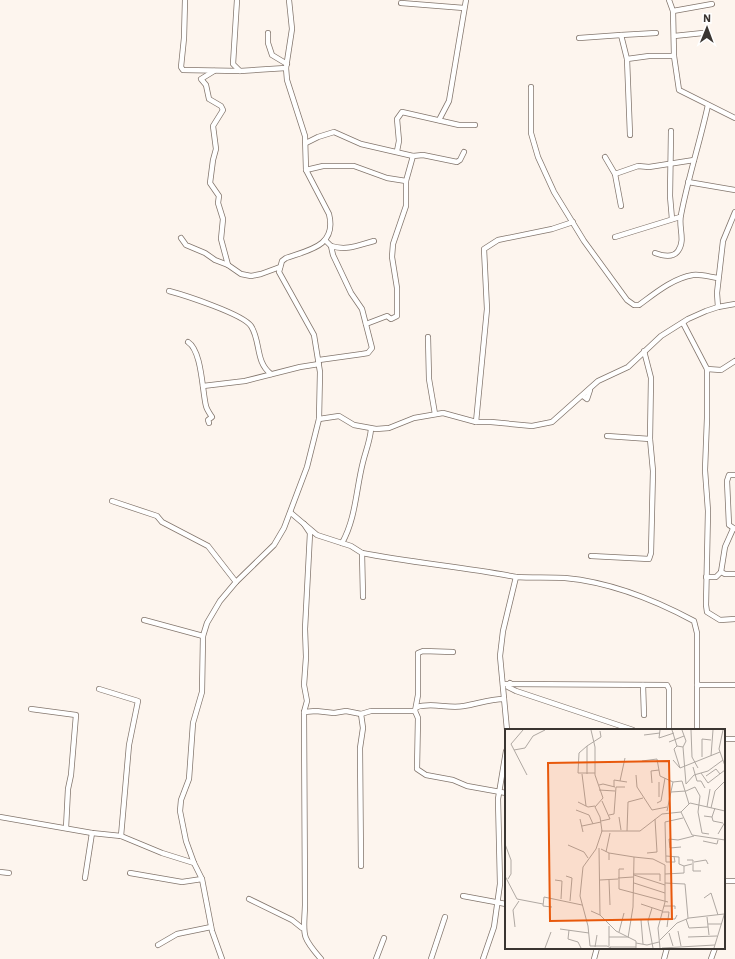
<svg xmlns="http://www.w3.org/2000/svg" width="735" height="959" viewBox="0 0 735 959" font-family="'IBM Plex Sans',sans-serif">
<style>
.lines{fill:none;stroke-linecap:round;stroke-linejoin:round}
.minor-casing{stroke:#83766d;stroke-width:6}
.minor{stroke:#fff;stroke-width:4.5}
.inset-road{fill:none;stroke:#afa8a2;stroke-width:1}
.view{fill:#e8590c;fill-opacity:0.15;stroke:#e8590c;stroke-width:2}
.inset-edge{fill:none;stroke:#3a3531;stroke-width:2}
</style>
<rect width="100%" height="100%" fill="#fdf5ee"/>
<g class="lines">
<g class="minor-casing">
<g id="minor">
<path d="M185 0 184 38 181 67 183 70 240 71 286 68"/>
<path d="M237 0 233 64 240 71"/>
<path d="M669 0 673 11 674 56 679 90 735 118"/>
<path d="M401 3 464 8"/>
<path d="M673 11 712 4"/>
<path d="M268 33V43L272 55 287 64"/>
<path d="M621 35 656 33"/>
<path d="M674 36 703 33"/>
<path d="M579 38 621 35 627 59"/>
<path d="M214 71 201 79 206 85 209 99 221 106 223 110 213 126 216 149 213 160 210 183 219 196 218 203 223 219 221 239 228 265"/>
<path d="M531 87V133L538 157 554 192 584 241 627 300 634 305H639C654 294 673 278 693 275 701 274 710 277 718 278"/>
<path d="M439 120 449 101 466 0"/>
<path d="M671 131 670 196 672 219"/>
<path d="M630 135 627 59 649 56H674"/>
<path d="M306 143 318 137 334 132 361 144 413 156"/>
<path d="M397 151 399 141 397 119 402 112 459 125H475"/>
<path d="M605 157 615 174 621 206"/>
<path d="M306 170 323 166H354L387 178 406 181"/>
<path d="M615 174 638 166 649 167 694 160"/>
<path d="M688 182 735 190"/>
<path d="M615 237 680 217"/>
<path d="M181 238 186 245 205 253 215 260 228 265 241 274 251 276 261 274 280 267"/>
<path d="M331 246C347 251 359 245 374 241"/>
<path d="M655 253C663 256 673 258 678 251 686 240 678 227 681 215 688 178 700 142 708 105"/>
<path d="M169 291C184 295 243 314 251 326 261 341 255 362 271 374"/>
<path d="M718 307 717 293 723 241 735 212"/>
<path d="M683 323 707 369"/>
<path d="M366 324 387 316 391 319 397 316V288L392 257 393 244 406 206V181L413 156 423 155 457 162 460 160 464 152"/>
<path d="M428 337 429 379 435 414"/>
<path d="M188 342C202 351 202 390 206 406 207 410 210 414 212 417L208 420 209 423"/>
<path d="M319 360 362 354 368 353 372 348 362 309 351 293 333 255 331 246 325 240"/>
<path d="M735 361 721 370 707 369V418L705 470 708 511 706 605 707 612 720 620 735 619"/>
<path d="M203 386 245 381 300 367 319 364"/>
<path d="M583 396 587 399 590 390"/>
<path d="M319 419 339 416 354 425 376 429 389 428 414 418 443 413 476 422H491L532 426 552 422 598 381 628 367 661 336 688 319 706 311 718 307 735 304"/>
<path d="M476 422 487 309 484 249 498 240 552 229 573 222"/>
<path d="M607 436 650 439"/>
<path d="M735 475H729L727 481 729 525 735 529"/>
<path d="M112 501 157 516 162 522 208 546 236 582"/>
<path d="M291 513 317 535 351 546 362 553 363 597"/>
<path d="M304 524 310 533 305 629 306 657 304 685 307 701 304 712 305 905C304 935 300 935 321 959"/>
<path d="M342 543C356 518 356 489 363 462 366 450 370 441 371 429"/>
<path d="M362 553C413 563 465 567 516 577"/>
<path d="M591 556 649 559 651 553 653 471 650 439 651 378 644 351"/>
<path d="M721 572 725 547 733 529"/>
<path d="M706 577H716L721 572 725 574H735"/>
<path d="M144 620 203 636"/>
<path d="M453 652 423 651 418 653V695L415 711 418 718 417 769 426 775 453 780 467 786 506 793"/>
<path d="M510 683 508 687 516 691 633 730"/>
<path d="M503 684 667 685 669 689V728"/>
<path d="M643 685 644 715"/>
<path d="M697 685H735"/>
<path d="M99 689 138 701 129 745 121 836"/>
<path d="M417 707C432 702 448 709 464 706 477 704 490 699 504 699"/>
<path d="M31 709 76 715 71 775 68 789 66 828"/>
<path d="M304 712 316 711 334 713 346 711 361 714 371 711H415"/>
<path d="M361 714 363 728 360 748 361 866"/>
<path d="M507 730 500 656 503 631 516 577C532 578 549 577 565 578 609 582 655 600 694 621L697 633V730"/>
<path d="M724 739H735"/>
<path d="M0 817 92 833 121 836 162 853 194 863"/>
<path d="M0 872 9 873"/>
<path d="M130 873 182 882 202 879"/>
<path d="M85 878 92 833"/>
<path d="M724 881H735"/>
<path d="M463 896 506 904"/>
<path d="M249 899 292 920 302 928"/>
<path d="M158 945 177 934 211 927"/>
<path d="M222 959 212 931 202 879 194 863 186 841 180 811 181 800 189 779 193 723 202 692 203 636 207 623 220 601 236 582 274 545 284 528 307 467 319 419 320 372 314 335 279 272 282 261 286 258C309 250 337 246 329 214L306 170 305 136 287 80 286 68 292 29 289 0"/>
<path d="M376 959 384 938"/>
<path d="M431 959 445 917"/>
<path d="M483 959 494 927 500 884 498 799 506 751"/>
<path d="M594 959 597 948"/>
<path d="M664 959 667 948"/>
<path d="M711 959 715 948"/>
</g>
</g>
<use href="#minor" class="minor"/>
</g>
<g transform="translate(505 729)">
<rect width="220" height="220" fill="#fdf5ee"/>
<path class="inset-road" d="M18 1 6 15 22 46M86 1 90 18V46L98 69 90 78 95 88 97 102 91 120 78 138 75 167 83 197 85 217H102L106 219M155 1 154 9 169 4M167 1 172 17 178 18M177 1 181 12 178 18 181 55M186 1 187 28 193 39M218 1 214 20 220 37M139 6 155 4M164 13 179 7M82 17 74 24 73 44H90M172 17 169 20 175 39M9 21 20 19 28 7 40 1M206 27 208 1M197 28V10L206 11M152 30 155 47 168 53 177 52 184 75M168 31 175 39 215 23M137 32 152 30M188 38 192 52H196L200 59M196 44 203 54 220 41M77 45 81 77M82 45V17L96 8 95 2M131 46 132 58 147 81 162 78M201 47 211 40 215 45M115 52 120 29M154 53V68M147 54 146 42 154 41M181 55 189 46 203 42 218 31M94 56 98 55 110 58M109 58V51L122 53M94 61 110 62M166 63 181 62 190 58 195 67 193 83 197 104 204 105M73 73 83 78 90 77M152 74 156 72 160 49M202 78 205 60M206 79 210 62 220 52M71 81 84 86 88 95M162 82 168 53M176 83 187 106 220 111M104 86 109 85 111 58H120M199 87 207 88 210 79M114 88 116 101M207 88 208 92 218 94M75 90 78 103M96 92 105 90 97 72M77 97 96 93M96 102H135L157 85 176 83 185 74 220 82M122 102 123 73 138 69M213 105 220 93M198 112 212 115 213 111M0 115 6 131V145L3 150M63 116 79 123 83 129M176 118 165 119 164 110 173 111 189 107M94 119 95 186M96 120 104 124V131M101 123 105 104M104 124 129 128M142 124 152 123 150 90M161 127 174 128V135L179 137 187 135M169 127 170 133H161L160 93 178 89M182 131H188V142H196M189 133 201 131 203 135M119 140H114V160L163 173M128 145H155V152M160 145 179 144V137M129 146 160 156M0 147 12 170 38 175M61 147 67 149 65 172M113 149 128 148M50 151 57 152 56 170M95 151 113 150M104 151 105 176M129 154 160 164M160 154 180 155 183 189M199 169 206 164 213 186M136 175 157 182M159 177H170V180M47 178 38 177 39 168 77 176M147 179 143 192 148 219M86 182 95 186 111 202 131 212V219M157 183H164L162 198M202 188 204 206M155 190H170L172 186M181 190 184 199 203 198M136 191 138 215M203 195H216M10 198 8 181 14 172M55 200 84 204M64 201 63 210 73 213 76 219M173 202 176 217M114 203 119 184M164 204 168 217M104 208H122M183 208 212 207M123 209 128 178 129 128 148 130 160 136V173L153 199 155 219M155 211 172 194 184 189 219 185M131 214 142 216 154 213M104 217V197M90 218 92 206M105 218H131M40 219 46 203M157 219 210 216M209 219 220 183"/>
<path class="view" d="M164 32 167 190 45 192 43 34Z"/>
<rect width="220" height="220" class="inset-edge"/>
</g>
<g transform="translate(707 28) rotate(1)" stroke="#ffffff" stroke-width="3" paint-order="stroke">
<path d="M0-3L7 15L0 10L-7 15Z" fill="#3a3531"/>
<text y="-6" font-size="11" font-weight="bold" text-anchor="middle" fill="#3a3531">N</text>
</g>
</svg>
